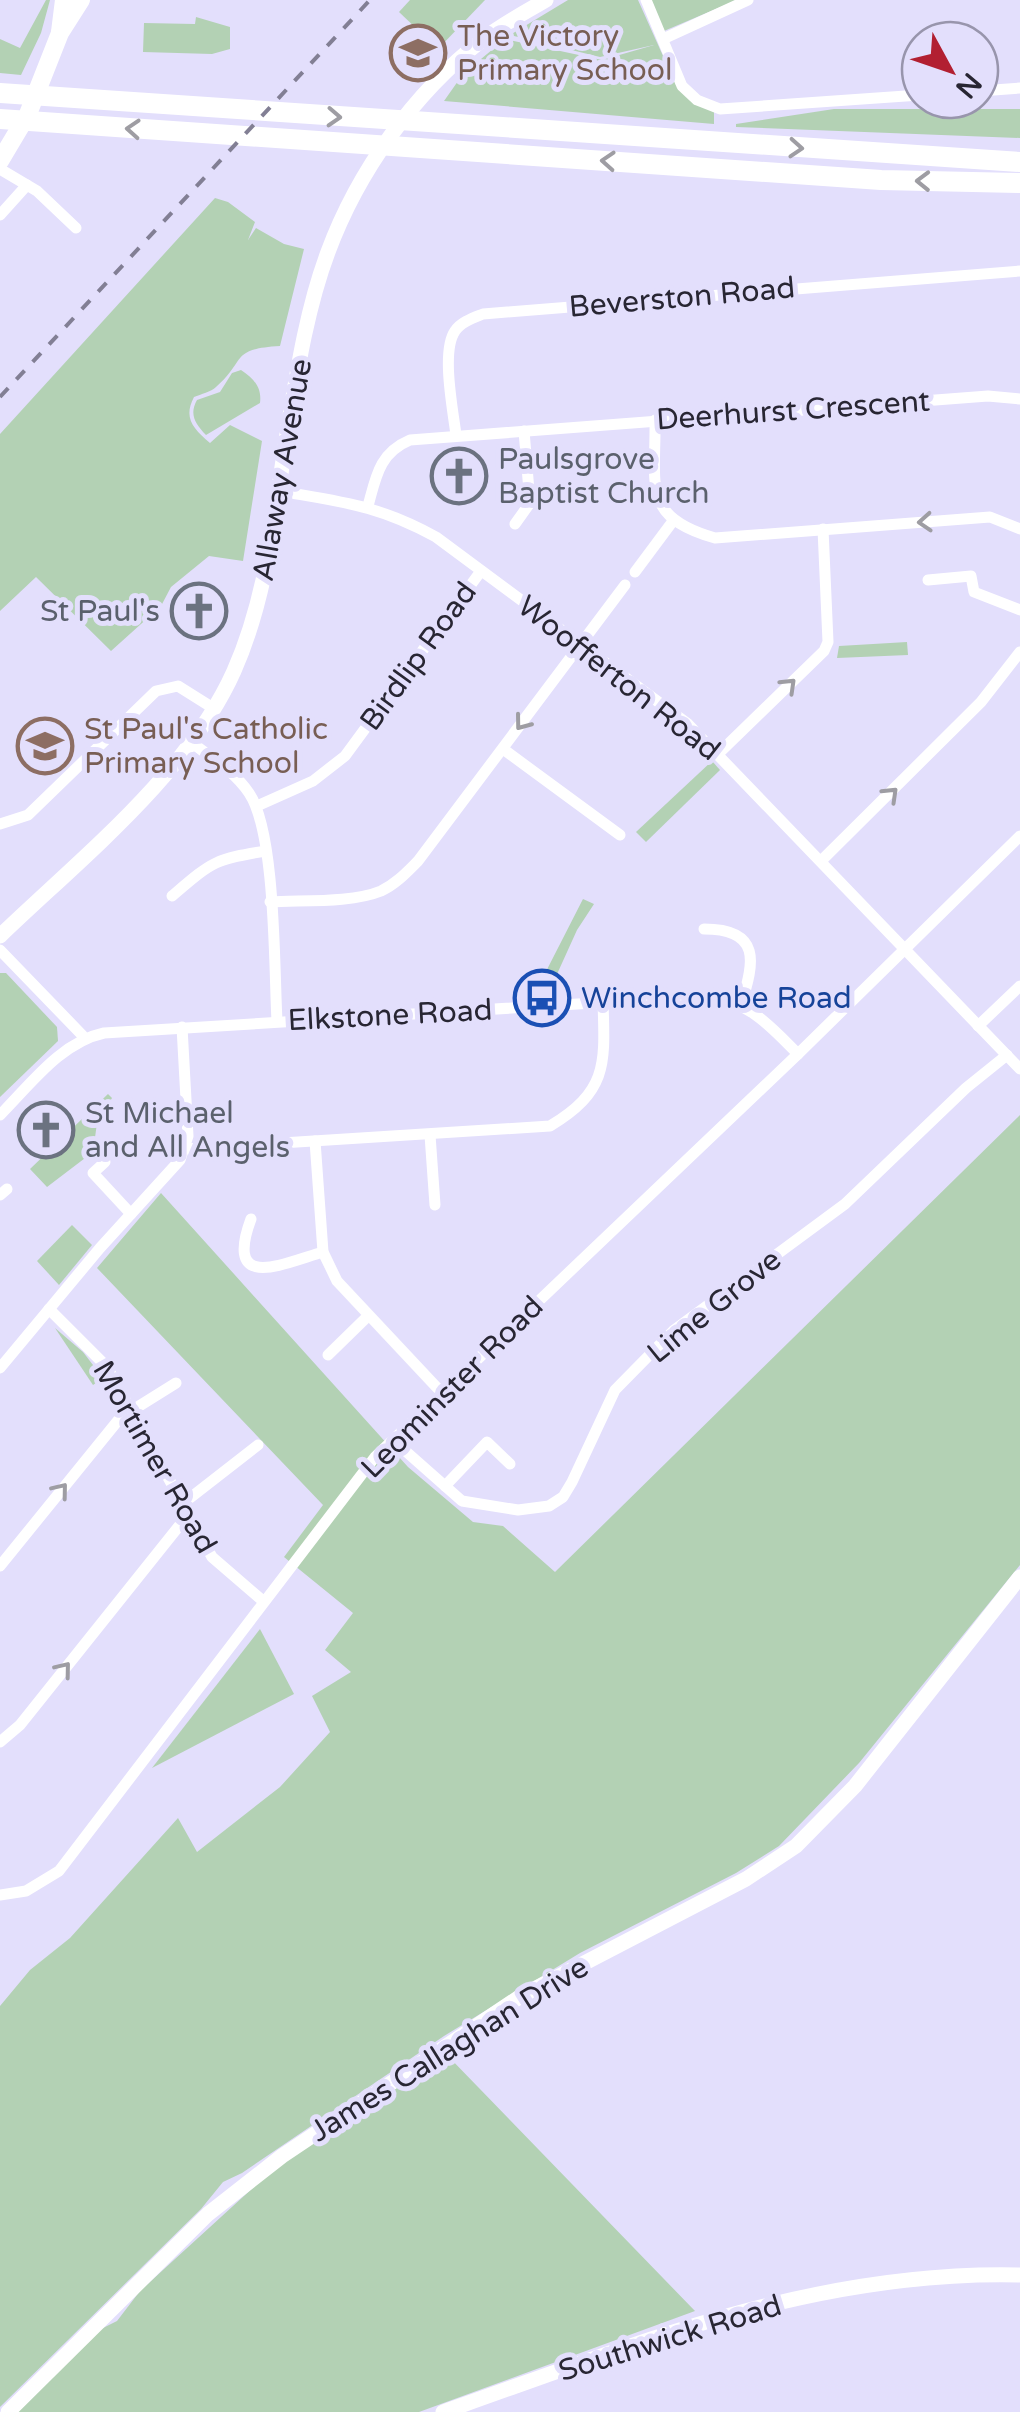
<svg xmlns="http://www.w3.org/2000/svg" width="1020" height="2412" viewBox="0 0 1020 2412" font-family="'Varela Round',sans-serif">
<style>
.green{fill:#b3d1b4}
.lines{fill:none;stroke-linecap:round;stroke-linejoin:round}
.street{stroke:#fff;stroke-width:11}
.secondary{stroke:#fff;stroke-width:15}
.primary{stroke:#fff;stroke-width:18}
.highway{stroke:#fff;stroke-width:20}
.rail{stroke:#827f94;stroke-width:4;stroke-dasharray:12 12;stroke-linecap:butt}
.oneway{stroke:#9e9da3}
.labels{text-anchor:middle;stroke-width:10;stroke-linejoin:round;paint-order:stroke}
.education-label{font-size:30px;fill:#785e54;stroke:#e3dffc;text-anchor:start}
.street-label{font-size:30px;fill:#282633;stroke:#e3dffc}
.worship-label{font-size:30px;fill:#5b616d;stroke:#e3dffc;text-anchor:start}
.transit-label{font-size:30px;fill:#164399;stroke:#e3dffc;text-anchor:start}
</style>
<rect width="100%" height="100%" fill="#e3dffc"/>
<g class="green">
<path d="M46 0H50L41 33 21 75 0 73V39L20 48Z"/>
<path d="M410 0H485L438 49 399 12Z"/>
<path d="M568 0H638L676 85 714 111V124L444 101 463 74 505 39 602 60 654 45 600 57 510 35Z"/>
<path d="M650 0H737L664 31Z"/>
<path d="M196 17 230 27V49L212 54 143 52 144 23 195 24Z"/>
<path d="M834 109H1020V138L736 127V124Z"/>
<path d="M215 198 228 202 255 222 248 240 256 228 284 244 304 249 280 346C229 349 247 360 216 387 211 392 201 394 194 397 183 418 193 428 210 443L230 425 262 441 243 561 209 556 171 587 161 606 111 651 36 577 0 611V434Z"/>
<path d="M241 370C254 379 262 387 260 403L206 435C195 424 189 414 197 400L220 392 232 373Z"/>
<path d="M907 642 908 655 837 658 839 646Z"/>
<path d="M712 761 720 770 646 842 636 832Z"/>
<path d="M583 899 594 904 577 930 548 994 535 993Z"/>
<path d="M0 973H6L57 1027 58 1041 0 1097Z"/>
<path d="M108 1094 112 1098 97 1123 93 1152 47 1187 30 1169Z"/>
<path d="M1020 1115V1565L859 1763 779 1846 736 1873 580 1953 444 2036 242 2173 223 2182 201 2209 0 2407V2006L30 1970 70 1938 178 1818 197 1852 280 1787 330 1732 312 1696 351 1672 325 1650 353 1613 284 1557 323 1505 97 1268 161 1193 408 1467 473 1522 503 1526 555 1572Z"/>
<path d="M72 1225 92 1245 59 1285 37 1261Z"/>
<path d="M55 1328 83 1352 103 1378 93 1385Z"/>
<path d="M260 1629 294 1694 152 1768Z"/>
<path d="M446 2054 695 2311 419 2412H18L101 2329 117 2321 140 2291 279 2164Z"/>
</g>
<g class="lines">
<g class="street">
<path d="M646 0 682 86 697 100 720 109 920 95"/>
<path d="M663 39 748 0"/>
<path d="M980 91 1020 88"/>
<path d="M0 169 37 191 76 228"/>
<path d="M0 215 27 185"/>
<path d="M655 420C656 485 641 517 715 538L990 517 1020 529"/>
<path d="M456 435C453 410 441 351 455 331 461 322 473 318 483 314L1020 271"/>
<path d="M279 491C342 502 378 505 436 537L688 724 1020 1069"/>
<path d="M368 506C376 477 379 453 410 440L988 396 1020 399"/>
<path d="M515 524 530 503 524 431"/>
<path d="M635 572 673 521"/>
<path d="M928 580 971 576 974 592 1020 610"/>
<path d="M192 743C212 758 235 772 249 793 276 833 274 969 277 1021"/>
<path d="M503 749 620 835"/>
<path d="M719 753 824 651 828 642 823 529"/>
<path d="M257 806 313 781 345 756 481 571"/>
<path d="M0 824 28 815 156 691 178 686 213 708"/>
<path d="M821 861 981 702 1020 652"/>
<path d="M172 896C212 862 214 859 266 851"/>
<path d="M270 902C302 900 352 903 381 891 396 884 407 872 418 861L625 585"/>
<path d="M704 929C761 929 755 962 741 1004"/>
<path d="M0 950 84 1037"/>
<path d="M978 1026 1020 986"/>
<path d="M0 1115C30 1085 61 1042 104 1033L708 996C752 1004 768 1024 798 1054"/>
<path d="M430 1135 435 1205"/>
<path d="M315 1141 323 1252 337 1281 442 1393"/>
<path d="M185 1149 550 1126C608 1091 605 1064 603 1002"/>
<path d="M105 1162 93 1173 131 1214"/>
<path d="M0 1195 7 1189"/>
<path d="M251 1219C224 1292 282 1264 323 1252"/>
<path d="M49 1309 107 1367 212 1557 263 1601"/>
<path d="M328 1355 368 1316"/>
<path d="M0 1368 100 1248 180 1160 188 1136 182 1027"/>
<path d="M393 1440 462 1501 518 1510 549 1506 563 1497 572 1482 615 1390 673 1331 845 1204 966 1088 1007 1055"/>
<path d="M445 1486 487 1442 510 1464"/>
<path d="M181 1505 258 1445"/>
<path d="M0 1566 120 1418 176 1383"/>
<path d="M0 1742 20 1725 187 1516"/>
<path d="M0 1895 26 1891 59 1871 375 1457 798 1054 1020 836"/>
</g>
<g class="secondary">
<path d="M0 936C80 859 188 774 234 671 269 592 275 506 289 421 298 366 308 305 328 252 358 171 414 93 482 40 501 25 525 12 546 0"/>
<path d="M8 2412 208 2214 282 2156 521 1996 746 1879 796 1846 855 1786 1020 1577"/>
<path d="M443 2412C634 2345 813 2270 1020 2275"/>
</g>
<g class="primary">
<path d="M60 32 64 0"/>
<path d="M0 161 28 114 60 33 81 0"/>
</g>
<g class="highway">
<path d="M0 93 1020 162"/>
<path d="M0 119 881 180 1020 183"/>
</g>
<path class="rail" d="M0 397 370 0"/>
</g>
<defs><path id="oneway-chevron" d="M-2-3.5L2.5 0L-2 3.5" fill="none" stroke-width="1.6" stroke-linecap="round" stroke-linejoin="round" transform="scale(2.5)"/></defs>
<g class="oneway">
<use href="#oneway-chevron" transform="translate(334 117) rotate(3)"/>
<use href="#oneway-chevron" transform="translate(133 129) rotate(-176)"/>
<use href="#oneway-chevron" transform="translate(796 148) rotate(4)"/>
<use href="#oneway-chevron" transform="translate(608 161) rotate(-176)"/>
<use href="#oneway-chevron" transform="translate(923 181) rotate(-179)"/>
<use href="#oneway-chevron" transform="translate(925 522) rotate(176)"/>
<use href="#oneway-chevron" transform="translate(789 685) rotate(-44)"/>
<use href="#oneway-chevron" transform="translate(522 723) rotate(127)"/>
<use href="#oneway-chevron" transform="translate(891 794) rotate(-44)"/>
<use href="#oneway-chevron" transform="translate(61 1490) rotate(-51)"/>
<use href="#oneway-chevron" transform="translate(64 1669) rotate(-51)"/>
</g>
<defs>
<g id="school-ring" transform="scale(2.875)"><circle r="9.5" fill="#e3dffc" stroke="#8d6e63" stroke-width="1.5"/><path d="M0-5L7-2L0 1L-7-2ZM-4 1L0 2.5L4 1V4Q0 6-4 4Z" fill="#8d6e63"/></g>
<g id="church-ring" transform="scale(2.875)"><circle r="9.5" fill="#e3dffc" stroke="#6b7280" stroke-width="1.5"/><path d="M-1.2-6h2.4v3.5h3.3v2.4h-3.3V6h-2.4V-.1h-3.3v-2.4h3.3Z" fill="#6b7280"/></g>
<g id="bus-ring" transform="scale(2.875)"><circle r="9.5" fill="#e3dffc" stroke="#1a4fb4" stroke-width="1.5"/><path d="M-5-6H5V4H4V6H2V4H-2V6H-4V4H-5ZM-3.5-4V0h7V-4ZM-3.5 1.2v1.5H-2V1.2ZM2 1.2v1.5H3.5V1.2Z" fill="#1a4fb4"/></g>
</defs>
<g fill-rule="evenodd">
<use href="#school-ring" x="418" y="53"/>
<use href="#church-ring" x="459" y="476"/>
<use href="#church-ring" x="199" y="611"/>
<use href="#school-ring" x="45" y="746"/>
<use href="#bus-ring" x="542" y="998"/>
<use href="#church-ring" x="46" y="1130"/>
</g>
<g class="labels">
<g class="education-label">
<text x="457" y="46">The Victory<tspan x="457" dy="34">Primary School</tspan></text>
<text x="84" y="739">St Paul's Catholic<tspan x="84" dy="34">Primary School</tspan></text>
</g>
<g class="street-label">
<text transform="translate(682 297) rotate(-5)" y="10">Beverston Road</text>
<text transform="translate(793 410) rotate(-4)" y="10">Deerhurst Crescent</text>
<text transform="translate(282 470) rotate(-80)" y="10">Allaway Avenue</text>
<text transform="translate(418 656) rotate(-54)" y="10">Birdlip Road</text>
<text transform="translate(619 678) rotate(38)" y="10">Woofferton Road</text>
<text transform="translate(390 1015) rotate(-3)" y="10">Elkstone Road</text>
<text transform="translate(714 1306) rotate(-39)" y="10">Lime Grove</text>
<text transform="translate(452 1387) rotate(-45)" y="10">Leominster Road</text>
<text transform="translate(155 1457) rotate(60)" y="10">Mortimer Road</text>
<text transform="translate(449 2049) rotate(-32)" y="10">James Callaghan Drive</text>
<text transform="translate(670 2338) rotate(-17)" y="10">Southwick Road</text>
</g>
<g class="worship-label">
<text x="498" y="469">Paulsgrove<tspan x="498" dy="34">Baptist Church</tspan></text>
<text x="160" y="621" text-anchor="end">St Paul's</text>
<text x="85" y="1123">St Michael<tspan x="85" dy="34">and All Angels</tspan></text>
</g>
<g class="transit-label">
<text x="581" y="1008">Winchcombe Road</text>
</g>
</g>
<g transform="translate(950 70) rotate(130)"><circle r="48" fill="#e3dffc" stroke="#9895ac" stroke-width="2.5"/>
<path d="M0-8L18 38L0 25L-18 38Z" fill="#b21f31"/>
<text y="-15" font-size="28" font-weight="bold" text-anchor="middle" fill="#282633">N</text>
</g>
</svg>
